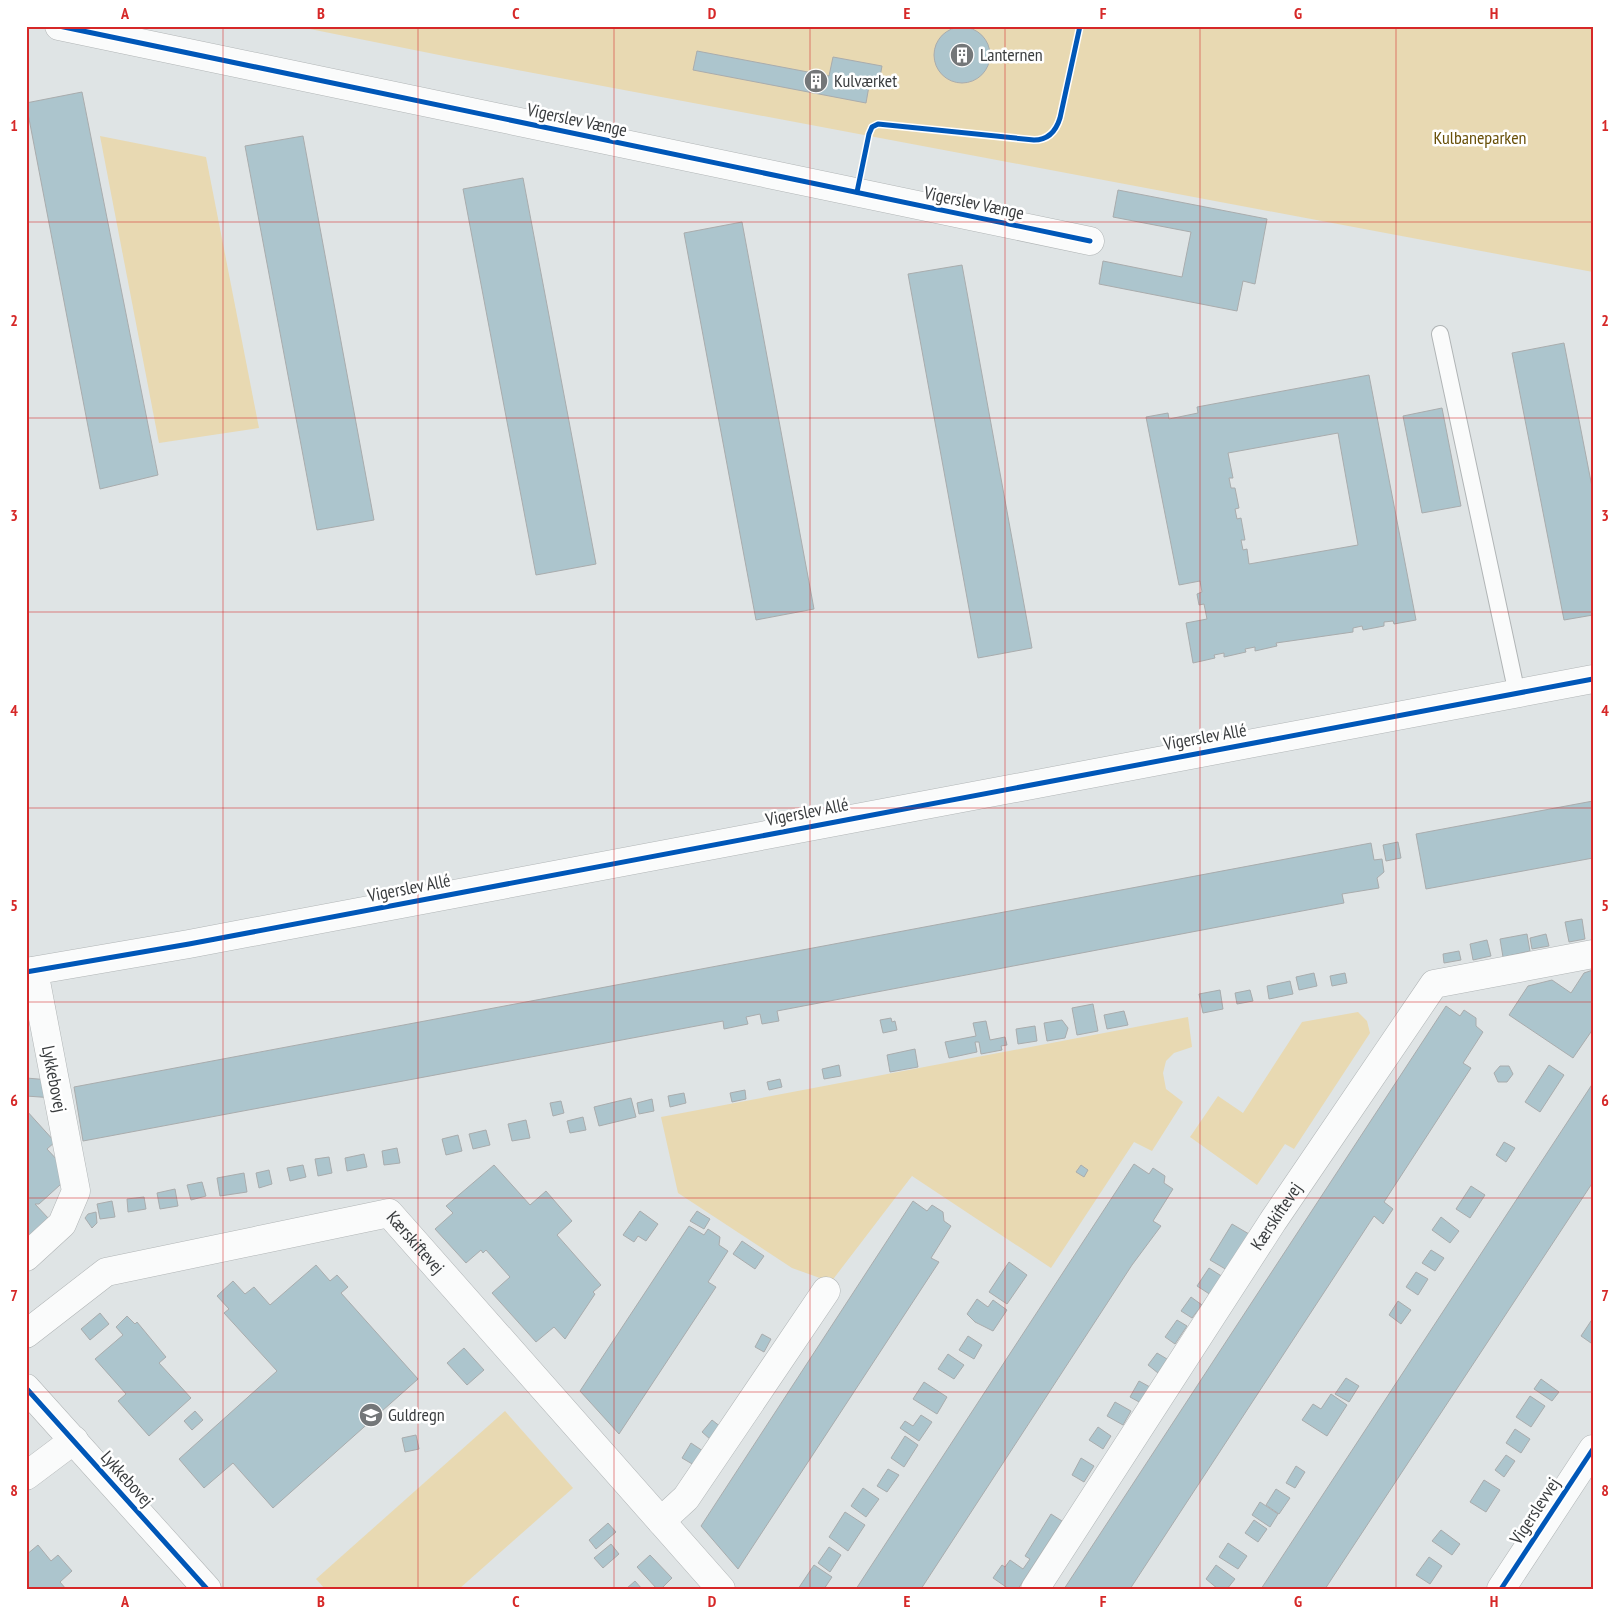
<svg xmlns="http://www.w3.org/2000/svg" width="1619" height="1615" viewBox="0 0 1619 1615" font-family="'PT Sans Narrow',sans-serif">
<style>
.green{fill:#e8d9b2}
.building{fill:#acc5cd;stroke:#a9acad;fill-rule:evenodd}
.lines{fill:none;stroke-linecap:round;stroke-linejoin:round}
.lane-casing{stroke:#b1b5b6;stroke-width:18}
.street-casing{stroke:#b1b5b6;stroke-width:29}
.secondary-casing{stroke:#b1b5b6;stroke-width:29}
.primary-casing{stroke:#b1b5b6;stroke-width:29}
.lane{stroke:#fafbfb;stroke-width:16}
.street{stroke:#fafbfb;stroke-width:28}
.secondary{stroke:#fafbfb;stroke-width:28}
.primary{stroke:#fafbfb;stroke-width:28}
.cycleway-casing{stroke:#fff;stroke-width:8}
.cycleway{stroke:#0057b8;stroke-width:5}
.grid{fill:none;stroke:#d62828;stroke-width:1;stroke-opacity:0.55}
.labels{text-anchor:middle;stroke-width:5;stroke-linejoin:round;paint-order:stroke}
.poi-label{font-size:18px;fill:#3a3d3f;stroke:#fff;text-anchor:start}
.street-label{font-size:18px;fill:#3a3d3f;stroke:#fff}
.park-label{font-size:18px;fill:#695009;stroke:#fff}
.neatline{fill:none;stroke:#d62828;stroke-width:2}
.grid-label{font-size:16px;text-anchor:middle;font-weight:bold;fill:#d62828}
</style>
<rect width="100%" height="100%" fill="#dfe4e5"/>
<g class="green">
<path d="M295 26H1593V272L454 58Z"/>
<path d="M100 136 206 157 259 428 159 443Z"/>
<path d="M1358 1012 1367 1021 1370 1033 1294 1149 1285 1144 1257 1185 1190 1137 1218 1096 1243 1113 1302 1022Z"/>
<path d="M1188 1017 1192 1047 1174 1053 1166 1061 1163 1073 1166 1089 1183 1102 1152 1151 1134 1142 1051 1268 912 1176 831 1282 792 1268 678 1193 661 1117Z"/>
<path d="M505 1411 573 1488 459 1589H325L316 1579Z"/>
</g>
<g class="building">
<circle cx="962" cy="55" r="28"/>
<path d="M697 51 829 76 833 57 882 66 878 88 869 86 866 103 693 70Z"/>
<path d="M82 92 158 475 100 489 26 103Z"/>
<path d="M303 136 374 520 317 530 245 146Z"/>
<path d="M523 178 596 564 536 575 463 189Z"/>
<path d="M1118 190 1267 219 1255 284 1243 281 1237 311 1099 284 1103 261 1182 277 1191 232 1113 217Z"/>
<path d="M742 222 814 609 756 620 684 233Z"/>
<path d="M962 265 1032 648 978 658 908 274Z"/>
<path d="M1564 343 1593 492V615L1564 620 1512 353Z"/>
<path d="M1369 375 1416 620 1394 624 1393 621 1384 622V626L1363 630 1362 626 1353 628V632L1276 643 1277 646 1255 651V647L1245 649 1246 652 1224 657V653L1214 655 1215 658 1193 663 1186 623 1207 619 1204 604 1199 605 1197 594 1202 592 1200 581 1179 585 1146 417 1168 413 1169 419 1198 413 1197 407ZM1338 433 1358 545 1249 564 1247 549 1243 550 1241 540H1245L1241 518 1237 519 1235 509 1239 508 1235 488H1231L1229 478H1233L1228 453Z"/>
<path d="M1442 408 1461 506 1422 513 1403 416Z"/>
<path d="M1593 801V858L1426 889 1416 834Z"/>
<path d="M1398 842 1401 858 1386 861 1383 845Z"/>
<path d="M1371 843 1374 860 1382 859 1384 872 1377 878 1379 888 1342 894 1344 903 777 1011 779 1021 762 1024 760 1014 746 1017 748 1024 724 1029 723 1021 83 1141 74 1087Z"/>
<path d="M1582 919 1585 939 1569 942 1565 922Z"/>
<path d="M1527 934 1530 951 1503 957 1500 939Z"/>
<path d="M1546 934 1549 946 1532 949 1530 938Z"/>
<path d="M1487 940 1491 956 1473 960 1470 944Z"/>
<path d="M1459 951 1461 960 1444 963 1443 954Z"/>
<path d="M1593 970V1029L1573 1058 1509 1015 1528 986 1552 980 1571 993 1584 973Z"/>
<path d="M1314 973 1317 986 1299 990 1296 977Z"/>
<path d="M1345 973 1347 983 1332 986 1330 976Z"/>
<path d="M1290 981 1293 994 1269 999 1267 986Z"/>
<path d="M1220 990 1223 1009 1203 1013 1199 994Z"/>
<path d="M1250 990 1253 1001 1237 1004 1235 993Z"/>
<path d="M1093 1004 1098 1031 1077 1035 1072 1008Z"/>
<path d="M1446 1006 1460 1016 1464 1010 1476 1018V1026L1483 1032 1463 1063 1471 1068 1384 1202 1393 1209 1383 1224 1374 1216 1130 1589H1064Z"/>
<path d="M1124 1011 1128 1025 1107 1029 1104 1015Z"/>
<path d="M891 1018 892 1022 895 1021 897 1030 883 1033 880 1020Z"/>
<path d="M1062 1020 1068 1028 1065 1038 1047 1041 1044 1023Z"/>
<path d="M986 1021 990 1040 1005 1037 1007 1045 1001 1046 1002 1050 981 1054 979 1042H975L977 1052 949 1058 945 1042 976 1036 973 1023Z"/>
<path d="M1035 1026 1037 1041 1018 1044 1016 1029Z"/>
<path d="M915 1049 918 1067 890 1072 887 1055Z"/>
<path d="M839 1065 841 1076 824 1079 822 1069Z"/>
<path d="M1549 1065 1564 1075 1540 1112 1525 1102Z"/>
<path d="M1500 1066H1509L1513 1074 1507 1082H1498L1494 1073Z"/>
<path d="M26 1078 50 1080 54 1098 26 1096Z"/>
<path d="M780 1079 782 1087 769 1090 767 1082Z"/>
<path d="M1593 1083V1182L1325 1589H1261Z"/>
<path d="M745 1090 746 1099 732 1102 730 1093Z"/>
<path d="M684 1093 686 1103 670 1107 668 1096Z"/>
<path d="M631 1098 636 1117 599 1126 594 1107Z"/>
<path d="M652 1099 654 1111 639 1114 637 1103Z"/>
<path d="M561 1101 564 1113 553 1116 550 1103Z"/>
<path d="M26 1110 55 1142 47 1149 71 1175 39 1204H35L49 1219 26 1239Z"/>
<path d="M583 1117 586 1130 570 1133 567 1121Z"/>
<path d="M526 1120 530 1138 512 1141 508 1124Z"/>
<path d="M486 1130 490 1145 473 1149 469 1134Z"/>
<path d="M458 1135 462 1151 446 1155 442 1139Z"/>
<path d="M1504 1142 1515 1148 1506 1162 1496 1155Z"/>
<path d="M397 1148 400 1163 384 1165 382 1151Z"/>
<path d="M364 1154 367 1167 347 1171 345 1158Z"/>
<path d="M329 1157 332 1173 318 1176 315 1159Z"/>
<path d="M1134 1164 1149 1174 1153 1168 1165 1176 1164 1183 1173 1189 1153 1221 1161 1226 1132 1265 921 1589H856Z"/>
<path d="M303 1165 306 1177 290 1181 287 1168Z"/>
<path d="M494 1165 530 1205 546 1191 572 1221 557 1235 601 1285 593 1292 595 1294 565 1339 554 1327 536 1342 492 1293 510 1277 486 1250 483 1253 481 1250 466 1263 435 1229 453 1213 446 1206Z"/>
<path d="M1081 1165 1088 1170 1084 1177 1076 1172Z"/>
<path d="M269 1170 272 1184 259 1188 256 1173Z"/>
<path d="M244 1173 247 1192 220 1196 217 1178Z"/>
<path d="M202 1182 206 1196 191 1200 187 1185Z"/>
<path d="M1471 1186 1485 1195 1470 1218 1456 1209Z"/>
<path d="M175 1189 178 1206 160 1209 157 1193Z"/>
<path d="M144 1197 146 1209 128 1212 127 1199Z"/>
<path d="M112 1201 115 1217 100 1219 97 1204Z"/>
<path d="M913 1201 927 1211 932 1205 943 1212 944 1221 951 1226 931 1258 939 1262 738 1569 701 1526Z"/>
<path d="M640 1211 658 1224 646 1241 638 1236 634 1242 623 1235Z"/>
<path d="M697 1211 710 1219 704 1229 690 1221Z"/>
<path d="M96 1212 97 1223 92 1228 85 1218 88 1214Z"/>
<path d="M1441 1217 1459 1231 1450 1243 1432 1230Z"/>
<path d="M1232 1224 1249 1234 1227 1270 1210 1260Z"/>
<path d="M689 1226 704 1235 708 1229 720 1237 719 1245 728 1251 708 1282 716 1287 619 1434 580 1391Z"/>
<path d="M742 1241 764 1256 755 1269 733 1254Z"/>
<path d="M1431 1250 1444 1258 1435 1271 1422 1263Z"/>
<path d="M1009 1262 1027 1275 1007 1304 989 1292Z"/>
<path d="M316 1265 330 1281 337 1275 348 1287 341 1293 418 1379 273 1508 233 1463 204 1488 179 1459 277 1371 224 1313 229 1309 217 1296 233 1281 245 1294 254 1287 270 1305Z"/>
<path d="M1209 1268 1223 1277 1211 1295 1197 1286Z"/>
<path d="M1416 1272 1428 1279 1418 1295 1406 1287Z"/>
<path d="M1191 1297 1202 1305 1192 1318 1181 1311Z"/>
<path d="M977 1299 988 1307 993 1300 1007 1310 993 1331 975 1322 967 1314Z"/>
<path d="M1398 1301 1411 1310 1401 1324 1389 1315Z"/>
<path d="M100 1313 109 1324 90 1340 81 1329Z"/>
<path d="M127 1316 135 1324 137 1322 166 1357 159 1363 191 1398 149 1436 118 1401 126 1394 95 1359 123 1335 116 1327Z"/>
<path d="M1593 1318V1341L1591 1343 1581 1336Z"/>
<path d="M1177 1320 1187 1326 1175 1344 1165 1337Z"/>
<path d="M762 1334 771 1339 764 1352 755 1347Z"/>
<path d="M968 1336 982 1345 974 1359 959 1350Z"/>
<path d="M464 1348 484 1370 467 1385 447 1363Z"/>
<path d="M1157 1353 1167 1359 1158 1373 1148 1365Z"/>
<path d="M948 1354 964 1365 954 1379 938 1369Z"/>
<path d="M1346 1378 1359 1386 1349 1402 1335 1394Z"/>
<path d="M1541 1379 1559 1392 1552 1401 1534 1389Z"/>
<path d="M1139 1381 1150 1387 1141 1403 1130 1397Z"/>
<path d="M924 1382 947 1397 937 1414 913 1399Z"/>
<path d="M1331 1394 1347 1405 1327 1436 1302 1420 1313 1404 1321 1409Z"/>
<path d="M1530 1396 1545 1406 1531 1427 1516 1417Z"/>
<path d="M1115 1402 1131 1411 1123 1425 1107 1416Z"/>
<path d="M195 1411 203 1420 192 1430 184 1421Z"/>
<path d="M921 1415 932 1422 919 1441 900 1428 905 1421 913 1426Z"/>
<path d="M712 1420 721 1427 711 1440 702 1432Z"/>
<path d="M1098 1427 1111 1436 1103 1449 1089 1440Z"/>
<path d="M1515 1429 1530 1439 1521 1453 1506 1443Z"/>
<path d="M416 1435 419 1449 405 1452 402 1438Z"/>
<path d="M905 1436 918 1445 904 1467 891 1458Z"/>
<path d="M691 1443 703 1451 694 1465 682 1458Z"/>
<path d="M1506 1455 1515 1461 1504 1477 1495 1470Z"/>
<path d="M1081 1458 1094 1466 1084 1482 1072 1475Z"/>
<path d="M1296 1466 1305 1472 1295 1488 1286 1483Z"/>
<path d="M888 1469 899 1475 887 1492 877 1486Z"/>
<path d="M1484 1480 1500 1490 1486 1512 1470 1502Z"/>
<path d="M863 1488 879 1499 866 1517 851 1506Z"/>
<path d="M1276 1489 1290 1498 1279 1514 1266 1505Z"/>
<path d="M1260 1502 1278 1514 1270 1527 1252 1515Z"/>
<path d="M845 1512 865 1525 848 1551 829 1537Z"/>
<path d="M1051 1514 1062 1521 1018 1589H1009L993 1578 1002 1565 1005 1567 1010 1560 1023 1569 1030 1559 1025 1556Z"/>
<path d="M1254 1520 1267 1529 1258 1542 1245 1533Z"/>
<path d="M608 1523 616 1532 596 1549 589 1540Z"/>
<path d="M1441 1530 1460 1544 1452 1555 1432 1541Z"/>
<path d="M1228 1543 1247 1556 1238 1569 1219 1557Z"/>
<path d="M611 1544 619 1554 603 1568 594 1558Z"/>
<path d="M38 1545 51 1561 58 1555 72 1571 60 1582 66 1589H26V1555Z"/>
<path d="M829 1547 841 1555 830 1572 818 1563Z"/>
<path d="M650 1555 672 1578 661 1589H657L637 1567Z"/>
<path d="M1429 1557 1442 1566 1430 1584 1416 1575Z"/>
<path d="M814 1565 832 1577 824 1589H798Z"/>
<path d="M1216 1565 1235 1579 1227 1589H1218L1206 1579Z"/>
<path d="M635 1581 642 1589H626Z"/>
</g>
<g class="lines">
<g class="lane-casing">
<path id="lane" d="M1440 334 1517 694"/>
</g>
<g class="street-casing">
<g id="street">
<path d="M59 26 1090 241"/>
<path d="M26 1257 62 1224 76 1191 34 971"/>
<path id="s1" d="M26 1334 106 1272 389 1213 721 1589"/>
<path d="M26 1476 74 1440"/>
<path d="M661 1521 686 1498 826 1291"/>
<path id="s2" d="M1035 1589 1273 1221 1434 984 1593 954"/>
</g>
</g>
<g class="secondary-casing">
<g id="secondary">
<path d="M26 972 189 944 1593 679"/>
<path d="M26 1388 207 1589"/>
</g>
</g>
<g class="primary-casing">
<path id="primary" d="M1501 1589 1593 1449"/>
</g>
<use href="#lane" class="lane"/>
<use href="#street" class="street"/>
<use href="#secondary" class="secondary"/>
<use href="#primary" class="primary"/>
<g class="cycleway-casing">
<g id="cycleway">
<path d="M59 26 1090 241"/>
<path d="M857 192 869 134 872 127 878 124 1034 140C1048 140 1056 131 1060 118L1080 26"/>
<path d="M26 972 189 944 1593 679"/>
<path d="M26 1388 207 1589"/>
<path d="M1501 1589 1593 1449"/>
</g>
</g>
<use href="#cycleway" class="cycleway"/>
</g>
<path class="grid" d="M223 26V1589M418 26V1589M614 26V1589M810 26V1589M1005 26V1589M1200 26V1589M1396 26V1589M26 222H1593M26 418H1593M26 612H1593M26 808H1593M26 1002H1593M26 1198H1593M26 1392H1593"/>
<defs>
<g id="building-disc" transform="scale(1.25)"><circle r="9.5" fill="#747779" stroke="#fff"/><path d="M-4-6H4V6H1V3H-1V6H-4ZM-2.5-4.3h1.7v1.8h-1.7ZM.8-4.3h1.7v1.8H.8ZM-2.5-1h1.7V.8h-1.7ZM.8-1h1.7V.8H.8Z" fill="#fff"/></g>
<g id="school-disc" transform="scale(1.25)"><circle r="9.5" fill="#747779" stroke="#fff"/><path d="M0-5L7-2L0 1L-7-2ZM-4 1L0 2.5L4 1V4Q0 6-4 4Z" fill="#fff"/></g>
</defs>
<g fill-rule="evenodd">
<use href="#building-disc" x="962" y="55"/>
<use href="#building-disc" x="816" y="81"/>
<use href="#school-disc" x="371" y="1415"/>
</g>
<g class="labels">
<g class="poi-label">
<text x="980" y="61">Lanternen</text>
<text x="834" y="87">Kulværket</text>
<text x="388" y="1421">Guldregn</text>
</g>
<g class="street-label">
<text transform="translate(577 120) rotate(12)" y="6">Vigerslev Vænge</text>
<text transform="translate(974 203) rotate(12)" y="6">Vigerslev Vænge</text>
<text transform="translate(1205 737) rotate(-10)" y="6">Vigerslev Allé</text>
<text transform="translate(807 812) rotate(-11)" y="6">Vigerslev Allé</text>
<text transform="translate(409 888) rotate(-11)" y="6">Vigerslev Allé</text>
<text transform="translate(54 1079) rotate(79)" y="6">Lykkebovej</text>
<text dy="6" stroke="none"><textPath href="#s2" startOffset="444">Kærskiftevej</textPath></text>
<text dy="6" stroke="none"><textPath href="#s1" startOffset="430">Kærskiftevej</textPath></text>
<text transform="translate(127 1479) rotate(48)" y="6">Lykkebovej</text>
<text transform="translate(1535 1511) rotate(-57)" y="6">Vigerslevvej</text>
</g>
<g class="park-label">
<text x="1480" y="144">Kulbaneparken</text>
</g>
</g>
<rect width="1619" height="1615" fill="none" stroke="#ffffff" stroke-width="55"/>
<rect x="28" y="28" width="1564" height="1560" class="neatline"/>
<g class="grid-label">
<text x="125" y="19">A</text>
<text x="321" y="19">B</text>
<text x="516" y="19">C</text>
<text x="712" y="19">D</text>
<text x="907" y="19">E</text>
<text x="1103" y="19">F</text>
<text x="1298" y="19">G</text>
<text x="1494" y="19">H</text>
<text x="14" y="131">1</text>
<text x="1605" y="131">1</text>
<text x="14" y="326">2</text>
<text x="1605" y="326">2</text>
<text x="14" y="521">3</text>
<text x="1605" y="521">3</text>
<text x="14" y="716">4</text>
<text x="1605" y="716">4</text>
<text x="14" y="911">5</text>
<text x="1605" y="911">5</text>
<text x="14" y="1106">6</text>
<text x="1605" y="1106">6</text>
<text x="14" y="1301">7</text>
<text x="1605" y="1301">7</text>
<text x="14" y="1496">8</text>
<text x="1605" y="1496">8</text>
<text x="125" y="1607">A</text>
<text x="321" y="1607">B</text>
<text x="516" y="1607">C</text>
<text x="712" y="1607">D</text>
<text x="907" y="1607">E</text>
<text x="1103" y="1607">F</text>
<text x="1298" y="1607">G</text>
<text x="1494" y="1607">H</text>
</g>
</svg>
